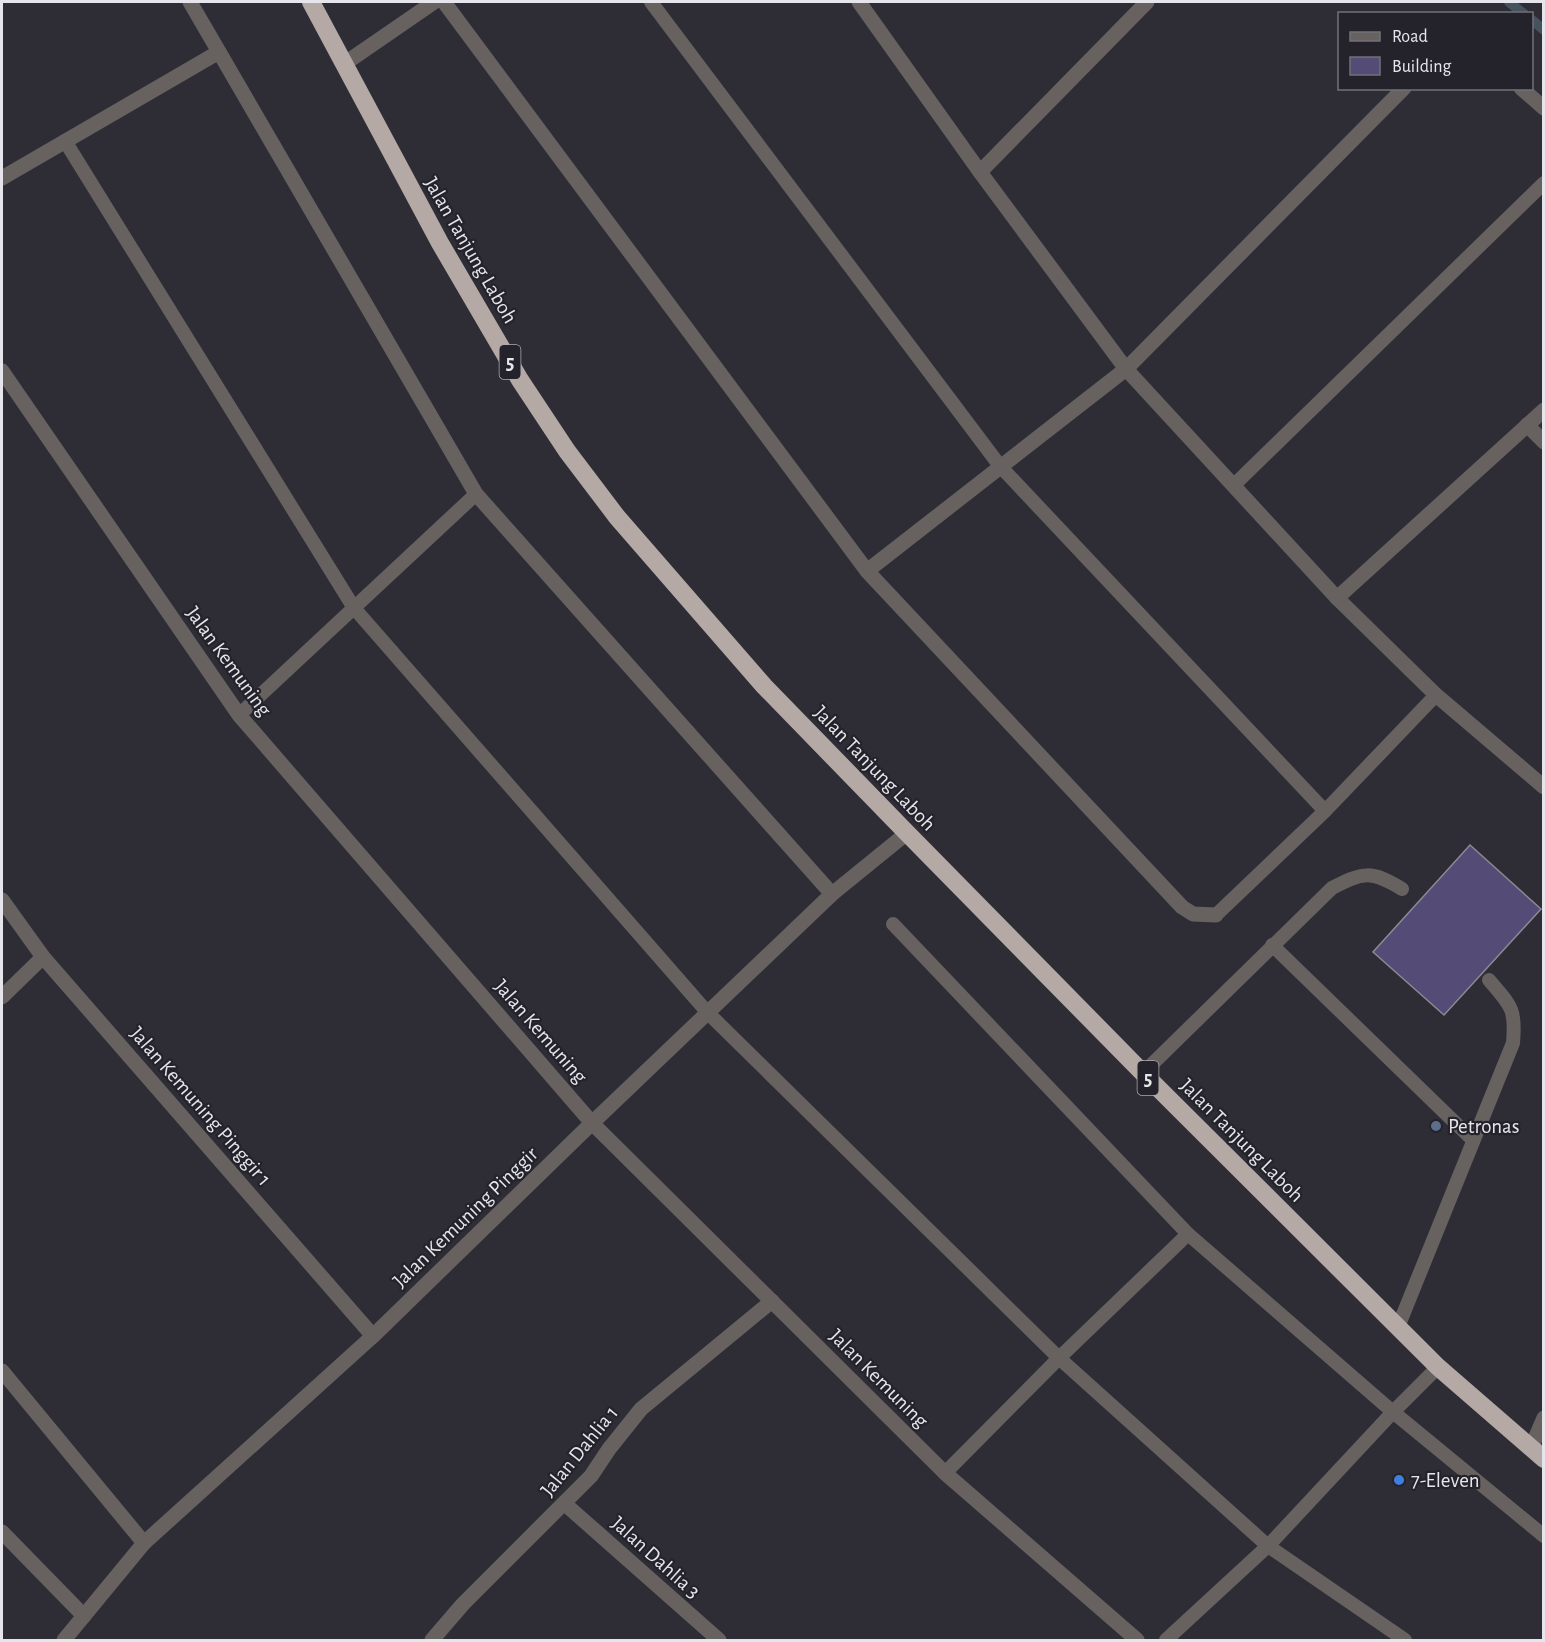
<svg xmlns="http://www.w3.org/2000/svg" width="1545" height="1642" viewBox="0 0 1545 1642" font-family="'Alegreya Sans',sans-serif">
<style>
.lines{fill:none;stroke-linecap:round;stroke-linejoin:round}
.stream{stroke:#45535e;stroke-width:10}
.building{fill:#544b76;stroke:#8b8a94;stroke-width:1.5}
.lane{stroke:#676260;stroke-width:14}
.street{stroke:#676260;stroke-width:15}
.highway{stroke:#b4a9a4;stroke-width:18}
.service-dot{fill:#5c6f8a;stroke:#24232b;stroke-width:2}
.shop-dot{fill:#3f7fe0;stroke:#24232b;stroke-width:2}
.labels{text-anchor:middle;stroke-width:4.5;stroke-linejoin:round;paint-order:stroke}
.shield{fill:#24232b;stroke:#acabb1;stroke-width:1.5}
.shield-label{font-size:20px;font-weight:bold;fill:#e6e5eb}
.street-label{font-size:21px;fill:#e6e5eb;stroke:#24232b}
.poi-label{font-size:21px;fill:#e6e5eb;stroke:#24232b;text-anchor:start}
</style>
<rect width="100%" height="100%" fill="#2e2d36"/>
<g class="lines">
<g class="stream">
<path d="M1509 2 1524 14"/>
<path d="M1532 20 1544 30"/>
</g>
</g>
<path class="building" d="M1470 845 1541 909 1444 1015 1373 952Z"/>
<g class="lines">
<g class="lane">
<path d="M651 2 1000 466 1325 811"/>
<path d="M65 141 354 608 708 1013 1059 1358 1268 1546 1405 1640"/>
<path d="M1234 485 1544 183"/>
<path d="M239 715 476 494"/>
<path d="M1216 915 1325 811 1436 695"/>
<path d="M893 924 1188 1234 1393 1412 1544 1536"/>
<path d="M1272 945 1473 1140"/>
<path d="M1143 1073 1332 888C1363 872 1371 870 1402 889"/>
<path d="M1398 1327 1513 1043C1516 1008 1511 1006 1489 980"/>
<path d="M945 1473 1059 1358 1188 1234"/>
<path d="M1166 1640 1268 1546 1393 1412 1438 1367"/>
</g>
<g class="street">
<path d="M190 2 476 494 832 894"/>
<path d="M444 2 867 571 1182 907 1193 914 1216 915"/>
<path d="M859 2 980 172 1126 369 1337 598 1436 695 1544 787"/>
<path d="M344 64 434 2"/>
<path d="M1521 88 1544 108"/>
<path d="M980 172 1147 2"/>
<path d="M2 178 219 52"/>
<path d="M2 371 239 715 592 1123 945 1473 1137 1640"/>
<path d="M1527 425 1544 442"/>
<path d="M867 571 1126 369 1404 88"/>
<path d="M1337 598 1544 410"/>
<path d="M2 900 43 957 373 1336"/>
<path d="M2 997 43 957"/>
<path d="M2 1371 144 1543"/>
<path d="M1531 1448 1544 1418"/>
<path d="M565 1504 719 1640"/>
<path d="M2 1532 84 1616"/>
<path d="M64 1640 144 1543 373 1336 592 1123 832 894 907 833"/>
<path d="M432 1640 463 1604 591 1476 609 1449 641 1409 772 1301"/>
</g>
<path class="highway" d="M311 2 440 243 520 380 567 451 617 517 764 686 907 833 1143 1073 1438 1367 1544 1459"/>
</g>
<circle class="service-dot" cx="1436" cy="1126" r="6"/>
<circle class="shop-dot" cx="1399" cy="1480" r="6"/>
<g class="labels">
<g class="shield">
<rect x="499.5" y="345" width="21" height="34" rx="4.5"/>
<rect x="1137.5" y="1061" width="21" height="34" rx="4.5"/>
</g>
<g class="shield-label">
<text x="510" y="369">5</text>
<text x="1148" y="1085">5</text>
</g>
<g class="street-label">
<text transform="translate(471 250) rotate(60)" y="7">Jalan Tanjung Laboh</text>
<text transform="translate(229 661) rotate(54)" y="7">Jalan Kemuning</text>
<text transform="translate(875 768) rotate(46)" y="7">Jalan Tanjung Laboh</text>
<text transform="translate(541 1031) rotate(49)" y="7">Jalan Kemuning</text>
<text transform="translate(201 1106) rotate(49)" y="7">Jalan Kemuning Pinggir 1</text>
<text transform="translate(1242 1140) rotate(45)" y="7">Jalan Tanjung Laboh</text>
<text transform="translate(465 1217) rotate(-44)" y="7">Jalan Kemuning Pinggir</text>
<text transform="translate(879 1378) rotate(45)" y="7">Jalan Kemuning</text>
<text transform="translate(579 1451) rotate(-51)" y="7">Jalan Dahlia 1</text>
<text transform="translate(656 1557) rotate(42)" y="7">Jalan Dahlia 3</text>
</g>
<g class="poi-label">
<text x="1448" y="1133">Petronas</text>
<text x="1411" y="1487">7-Eleven</text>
</g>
</g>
<rect width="1545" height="1642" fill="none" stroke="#e6e5eb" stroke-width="6"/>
<rect x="1338" y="12" width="195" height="78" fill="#24232b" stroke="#727178" stroke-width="1.5"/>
<rect x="1350" y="32" width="30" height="9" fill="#676260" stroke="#727178" stroke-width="1.5"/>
<text x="1392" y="42" font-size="18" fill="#e6e5eb">Road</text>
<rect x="1350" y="57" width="30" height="18" fill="#544b76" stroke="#727178" stroke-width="1.5"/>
<text x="1392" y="72" font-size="18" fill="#e6e5eb">Building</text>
</svg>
